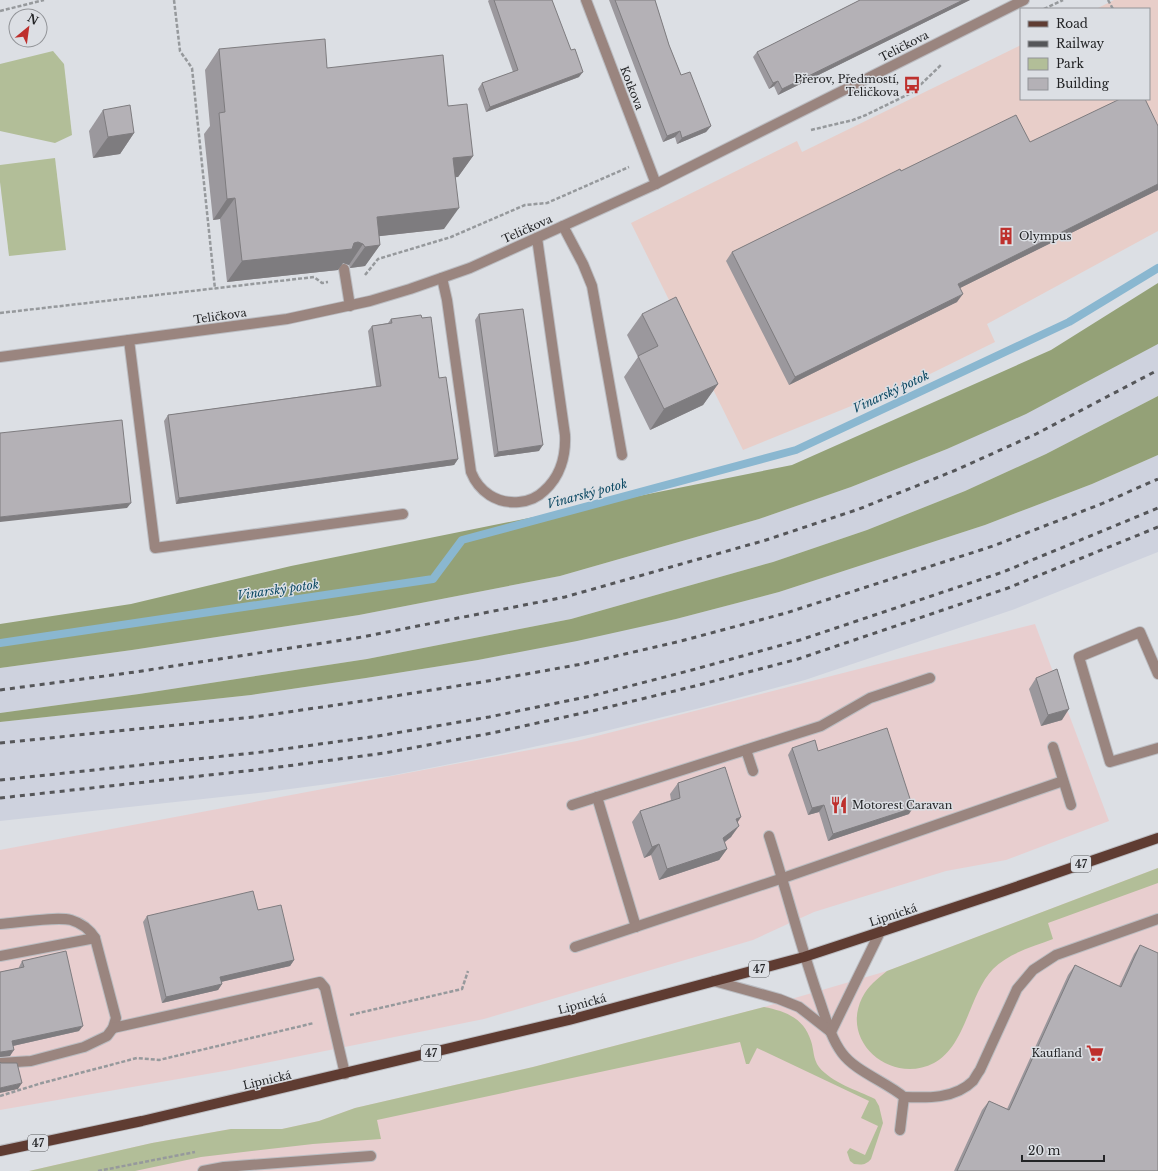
<svg xmlns="http://www.w3.org/2000/svg" width="1158" height="1171" viewBox="0 0 1158 1171" font-family="'Libre Baskerville',serif">
<style>
.commercial{fill:#e8cecf}
.industrial{fill:#e8cec9}
.built{fill:#ced2de}
.green{fill:#b2be98}
.forest{fill:#94a177}
.lines{fill:none;stroke-linecap:round;stroke-linejoin:round}
.stream{stroke:#8ab7d0;stroke-width:8}
.service-casing{stroke:#bbbdc2;stroke-width:12}
.minor-casing{stroke:#bbbdc2;stroke-width:12}
.primary-casing{stroke:#bbbdc2;stroke-width:12}
.path{stroke:#96999c;stroke-width:2.5;stroke-dasharray:4 2;stroke-linecap:butt}
.service{stroke:#9a857f;stroke-width:10}
.minor{stroke:#9a857f;stroke-width:10}
.primary{stroke:#5f3c32;stroke-width:10}
.rail{stroke:#555659;stroke-width:3;stroke-dasharray:5 5;stroke-linecap:butt}
.wall{fill:#9b989d}
.shaded-wall{fill:#7e7c7f}
.building{fill:#b4b1b6;stroke:#7e7c7f}
.labels{text-anchor:middle;stroke-width:3;stroke-linejoin:round;paint-order:stroke}
.shield{fill:#dcdfe4;stroke:#5a5c5f;stroke-width:1}
.shield-label{font-size:10px;font-weight:bold;fill:#232426}
.street-label{font-size:11px;fill:#232426;stroke:#dcdfe4}
.poi-label{font-size:11px;fill:#232426;stroke:#dcdfe4;text-anchor:end}
.water-label{font-size:12px;font-style:italic;fill:#0f4b65;stroke:#dcdfe4}
</style>
<rect width="100%" height="100%" fill="#dcdfe4"/>
<g class="commercial">
<path d="M1035 624 1109 821 1006 860 946 871 814 912 753 940 484 1019 230 1070 0 1110V850L577 741Z"/>
<path d="M1158 868V1171H29L152 1143 231 1129H282L319 1121 355 1108 533 1067 764 1007 887 971Z"/>
</g>
<path class="industrial" d="M1114 0H1158V231L987 324 995 342 930 374 743 450 631 223 797 141 802 152 1021 45V99H1149V9H1096Z"/>
<g class="built">
<path d="M1158 344V396L1046 454 965 491 867 530 773 562 571 619 367 659 139 694 0 713V668L132 650 359 615 560 576 759 519 851 487 947 449Z"/>
<path d="M1158 455V552L1015 609 805 680 700 708 597 733 496 755 389 776 267 792 0 821V722L251 695 366 678 478 660 676 619 779 592 985 525 1092 484Z"/>
</g>
<g class="green">
<path d="M53 51 64 64 72 135 55 143 0 131V64Z"/>
<path d="M55 158 66 250 9 256 0 182V165Z"/>
<path d="M1158 868V883L1048 923 1053 939C1032 947 1009 953 993 969 969 994 966 1046 934 1063 892 1085 840 1043 862 998 868 986 877 979 887 971Z"/>
<path d="M764 1007C785 1011 804 1018 811 1041 814 1050 813 1059 819 1067 832 1083 857 1090 875 1099L879 1106 883 1123 871 1159C866 1165 862 1165 854 1164L850 1161 847 1152 850 1148 865 1155 878 1126 861 1118 869 1101 757 1048 749 1064H746L740 1042 377 1120 381 1139 313 1144 201 1157 135 1171H29L152 1143 231 1129H282L319 1121 355 1108 533 1067Z"/>
</g>
<g class="forest">
<path d="M1158 283V344L1026 414 947 449 851 487 759 519 560 576 359 615 132 650 0 668V624L131 604 291 566 792 465 1051 350Z"/>
<path d="M1158 396V455L1092 484 985 525 779 592 676 619 577 641 478 660 366 678 251 695 0 722V713L139 694 367 659 571 619 773 562 867 530 965 491 1046 454Z"/>
</g>
<g class="lines">
<path class="stream" d="M0 643 433 579 462 540 796 450 1069 322 1158 268"/>
<g class="service-casing">
<g id="service">
<path d="M563 226 583 264 592 286 622 455"/>
<path d="M344 269 350 306"/>
<path d="M442 278 447 300 471 472C479 492 497 504 519 502 529 501 537 498 544 491 560 477 566 456 565 435L537 238"/>
<path d="M129 340 155 548 403 514"/>
<path d="M1158 674 1140 632 1079 657 1110 762 1158 748"/>
<path d="M1053 747 1071 805"/>
<path d="M746 750 753 771"/>
<path d="M597 797 636 927"/>
<path d="M572 805 821 726 870 698 930 678"/>
<path d="M769 836C786 889 800 944 818 996 825 1015 830 1037 842 1053 855 1071 886 1082 904 1097L900 1130"/>
<path d="M0 924C17 923 56 916 71 920 81 923 90 930 95 938L116 1018 113 1028 107 1036 84 1047 31 1061 0 1063"/>
<path d="M575 947 783 878 1063 781"/>
<path d="M0 956 95 938"/>
<path d="M714 981 779 999 799 1007 831 1032"/>
<path d="M113 1028 320 982 325 988 345 1074"/>
<path d="M831 1032 880 932"/>
<path d="M904 1097C927 1098 955 1099 973 1081 975 1078 977 1074 980 1070L1017 989 1033 970 1056 955 1158 919"/>
<path d="M203 1171 224 1167 371 1156"/>
</g>
</g>
<g class="minor-casing">
<g id="minor">
<path d="M586 0 656 184"/>
<path d="M0 357 287 319 370 301 410 289 470 268 656 184 1024 0"/>
</g>
</g>
<g class="primary-casing">
<path id="primary" d="M0 1151 142 1121 569 1020 804 957 1004 891 1158 838"/>
</g>
<g class="path">
<path d="M174 0 180 51 192 68 215 289"/>
<path d="M1108 0 1113 9"/>
<path d="M1044 9 1063 0"/>
<path d="M0 11 44 0"/>
<path d="M811 130 853 120 866 115 913 92 942 64"/>
<path d="M365 275 378 259 451 237 525 205 547 203 629 167"/>
<path d="M0 313 314 277 322 283 328 282"/>
<path d="M350 1015 462 989 468 971"/>
<path d="M0 1096 42 1083 137 1058 159 1060 314 1023"/>
<path d="M98 1171 195 1152"/>
</g>
<use href="#service" class="service"/>
<use href="#minor" class="minor"/>
<use href="#primary" class="primary"/>
<g class="rail">
<path d="M0 690 135 672 362 637 565 597 766 540 859 509 956 470 1036 434 1158 370"/>
<path d="M0 743 254 717 370 700 482 682 582 664 681 641 786 613 993 546 1101 504 1158 479"/>
<path d="M0 780 262 752 378 736 489 717 591 696 692 670 800 640 1003 572 1158 508"/>
<path d="M0 798 264 769 385 753 492 733 592 711 695 686 798 659 1008 588 1158 527"/>
</g>
</g>
<g class="wall">
<path d="M489 0H552L579 77 486 112 478 89 482 83 513 72 488 1Z"/>
<path d="M609 0H655L669 45 681 75 711 126 706 132 677 144 675 137 663 142Z"/>
<path d="M860 0H970L778 95 774 86 769 89 753 57 757 52Z"/>
<path d="M219 49 327 68 448 106 473 156 458 177H455L444 229 379 236 380 245 365 266 350 268 349 265 343 263 338 270 227 282 220 219 213 220 204 134 210 126 205 70Z"/>
<path d="M103 110 134 133 120 154 93 158 89 131Z"/>
<path d="M1158 126V190L960 288 957 302 789 385 726 261 732 252 901 171 1030 142Z"/>
<path d="M479 314 539 451 494 457 475 320Z"/>
<path d="M642 314 718 384 703 405 650 430 624 377 638 357 627 335Z"/>
<path d="M422 318 439 378 458 459 454 465 176 504 164 421 168 415 376 386 368 331 372 326 388 323 391 319Z"/>
<path d="M1036 678 1062 720 1041 726 1029 689Z"/>
<path d="M792 748 818 751 909 814 828 841 819 812 808 815 788 755Z"/>
<path d="M678 783 737 822 731 837 724 843 727 849 719 860 659 880 651 855 644 858 632 822 640 811 671 800 670 794Z"/>
<path d="M258 910 294 960 290 966 221 982 222 984 218 990 162 1003 143 922 147 916Z"/>
<path d="M1140 945 1158 1171H954L982 1110 989 1101 1007 1109 1068 975 1075 965 1119 986 1134 954Z"/>
<path d="M22 961 79 1031 13 1046 10 1056 0 1057V972L19 968V967Z"/>
</g>
<g class="shaded-wall">
<path d="M963 0H970L778 95 782 89Z"/>
<path d="M583 72 579 77 486 112 490 107Z"/>
<path d="M778 81 774 86 769 89 773 83Z"/>
<path d="M711 126 706 132 677 144 682 138Z"/>
<path d="M680 131 675 137 663 142 667 136Z"/>
<path d="M134 133 120 154 93 158 108 137Z"/>
<path d="M473 156 458 177 439 179 453 158Z"/>
<path d="M1158 184V190L952 292 958 284Z"/>
<path d="M235 198 220 219 213 220 227 199Z"/>
<path d="M459 208 444 229 363 238 377 217Z"/>
<path d="M358 242 363 244 349 265 343 263 338 270 227 282 242 261 354 243Z"/>
<path d="M380 245 365 266 350 268 365 247Z"/>
<path d="M963 294 957 302 789 385 795 377Z"/>
<path d="M718 384 703 405 650 430 664 409Z"/>
<path d="M543 445 539 451 494 457 498 452Z"/>
<path d="M458 459 454 465 176 504 179 498Z"/>
<path d="M131 503 127 508 0 522V517Z"/>
<path d="M1069 709 1062 720 1041 726 1048 715Z"/>
<path d="M824 805 819 812 808 815 812 808Z"/>
<path d="M913 808 909 814 828 841 833 834Z"/>
<path d="M741 817 734 828 736 819Z"/>
<path d="M739 826 731 837 715 849 723 838Z"/>
<path d="M659 844 651 855 644 858 652 847Z"/>
<path d="M727 849 719 860 659 880 667 869Z"/>
<path d="M294 960 290 966 216 983 220 977Z"/>
<path d="M222 984 218 990 162 1003 166 997Z"/>
<path d="M83 1026 79 1031 8 1047 12 1041Z"/>
<path d="M14 1050 10 1056 0 1057V1052H1Z"/>
<path d="M22 1083 18 1089 0 1093V1088Z"/>
</g>
<g class="building">
<path d="M494 0H552L571 50 575 49 583 72 490 107 482 83 518 70Z"/>
<path d="M615 0H655L669 45 681 75 690 72 711 126 682 138 680 131 667 136Z"/>
<path d="M860 0H963L782 89 778 81 773 83 757 52Z"/>
<path d="M325 39 327 68 443 55 448 106 467 104 473 156 453 158 459 208 377 217 380 245 365 247 363 244 358 242 354 243 352 249 242 261 235 198 227 199 219 113 225 112 219 49Z"/>
<path d="M1120 99H1145L1158 126V184L958 284 963 294 795 377 732 252 900 169 901 171 1016 115 1030 142Z"/>
<path d="M130 105 134 133 108 137 103 110Z"/>
<path d="M676 297 718 384 664 409 638 356 658 346 642 314Z"/>
<path d="M523 309 543 445 498 452 479 314Z"/>
<path d="M421 315 422 318 431 317 439 378 446 377 458 459 179 498 168 415 381 386 372 326 392 323 391 319Z"/>
<path d="M122 420 131 503 0 517V433Z"/>
<path d="M1057 669 1069 709 1048 715 1036 678Z"/>
<path d="M887 728 913 808 833 834 824 805 812 808 792 748 815 740 818 751Z"/>
<path d="M725 767 741 817 736 819 739 826 723 838 727 849 667 869 659 844 652 847 640 811 680 798 678 783Z"/>
<path d="M253 891 258 910 281 905 294 960 220 977 222 984 166 997 147 916Z"/>
<path d="M1140 945 1158 953V1171H957L989 1101 1009 1110 1075 965 1121 987Z"/>
<path d="M66 951 83 1026 12 1041 14 1050 1 1052H0V972L24 967 22 961Z"/>
<path d="M0 1062 1 1063H17L22 1083 0 1088Z"/>
</g>
<defs>
<g id="bus-bare" transform="scale(1.38)"><path d="M-5-6H5V4H4V6H2V4H-2V6H-4V4H-5ZM-3.5-4V0h7V-4ZM-3.5 1.2v1.5H-2V1.2ZM2 1.2v1.5H3.5V1.2Z" fill="#be302d" stroke="#dcdfe4" stroke-width="2.5" paint-order="stroke"/></g>
<g id="building-bare" transform="scale(1.38)"><path d="M-4-6H4V6H1V3H-1V6H-4ZM-2.5-4.3h1.7v1.8h-1.7ZM.8-4.3h1.7v1.8H.8ZM-2.5-1h1.7V.8h-1.7ZM.8-1h1.7V.8H.8Z" fill="#be302d" stroke="#dcdfe4" stroke-width="2.5" paint-order="stroke"/></g>
<g id="restaurant-bare" transform="scale(1.38)"><path d="M-5-6h1v4h1v-4h1v4h1v-4h1v5L-1.5 .5V6h-2V.5L-5-1ZM5-6V6H3V1.5H1.5Q1.5-4 5-6Z" fill="#be302d" stroke="#dcdfe4" stroke-width="2.5" paint-order="stroke"/></g>
<g id="supermarket-bare" transform="scale(1.38)"><path d="M-6-5.5h2.5l.6 2H6L4.5 2H-2.5L-4.4-4H-6ZM-1.5 3.2a1.3 1.3 0 1 0 .1 0ZM3 3.2a1.3 1.3 0 1 0 .1 0Z" fill="#be302d" stroke="#dcdfe4" stroke-width="2.5" paint-order="stroke"/></g>
</defs>
<g fill-rule="evenodd">
<use href="#bus-bare" x="912" y="85"/>
<use href="#building-bare" x="1006" y="236"/>
<use href="#restaurant-bare" x="839" y="805"/>
<use href="#supermarket-bare" x="1095" y="1053"/>
</g>
<g class="labels">
<g class="shield">
<rect x="1071" y="856" width="20" height="16" rx="3"/>
<rect x="749" y="961" width="20" height="16" rx="3"/>
<rect x="421" y="1045" width="20" height="16" rx="3"/>
<rect x="28" y="1135" width="20" height="16" rx="3"/>
</g>
<g class="shield-label">
<text x="1081" y="868">47</text>
<text x="759" y="973">47</text>
<text x="431" y="1057">47</text>
<text x="38" y="1147">47</text>
</g>
<g class="street-label">
<text transform="translate(904 46) rotate(-27)" y="4">Teličkova</text>
<text transform="translate(632 88) rotate(69)" y="4">Kotkova</text>
<text transform="translate(527 229) rotate(-24)" y="4">Teličkova</text>
<text transform="translate(220 316) rotate(-8)" y="4">Teličkova</text>
<text transform="translate(893 915) rotate(-18)" y="4">Lipnická</text>
<text transform="translate(582 1004) rotate(-15)" y="4">Lipnická</text>
<text transform="translate(267 1080) rotate(-13)" y="4">Lipnická</text>
</g>
<g class="poi-label">
<text x="899" y="83">Přerov, Předmostí,<tspan x="899" dy="13">Teličkova</tspan></text>
<text x="1019" y="240" text-anchor="start">Olympus</text>
<text x="852" y="809" text-anchor="start">Motorest Caravan</text>
<text x="1082" y="1057">Kaufland</text>
</g>
<g class="water-label">
<text transform="translate(891 392) rotate(-25)" y="4">Vinarský potok</text>
<text transform="translate(587 494) rotate(-15)" y="4">Vinarský potok</text>
<text transform="translate(278 590) rotate(-8)" y="4">Vinarský potok</text>
</g>
</g>
<rect x="1020" y="8" width="130" height="92" fill="#dcdfe4" stroke="#929498"/>
<rect x="1028" y="21" width="20" height="6" fill="#5f3c32" stroke="#929498"/>
<text x="1056" y="28" font-size="12" fill="#232426">Road</text>
<rect x="1028" y="41" width="20" height="6" fill="#555659" stroke="#929498"/>
<text x="1056" y="48" font-size="12" fill="#232426">Railway</text>
<rect x="1028" y="58" width="20" height="12" fill="#b2be98" stroke="#929498"/>
<text x="1056" y="68" font-size="12" fill="#232426">Park</text>
<rect x="1028" y="78" width="20" height="12" fill="#b4b1b6" stroke="#929498"/>
<text x="1056" y="88" font-size="12" fill="#232426">Building</text>
<g transform="translate(28 28) rotate(29)"><circle r="19" fill="#dcdfe4" stroke="#929498"/>
<path d="M0-3L7 15L0 10L-7 15Z" fill="#be302d"/>
<text y="-6" font-size="11" font-weight="bold" text-anchor="middle" fill="#232426">N</text>
</g>
<path d="M1022 1155v6h82v-6" fill="none" stroke="#232426" stroke-width="2"/>
<text x="1028" y="1155" font-size="12" fill="#232426" stroke="#dcdfe4" stroke-width="3" paint-order="stroke">20 m</text>
</svg>
